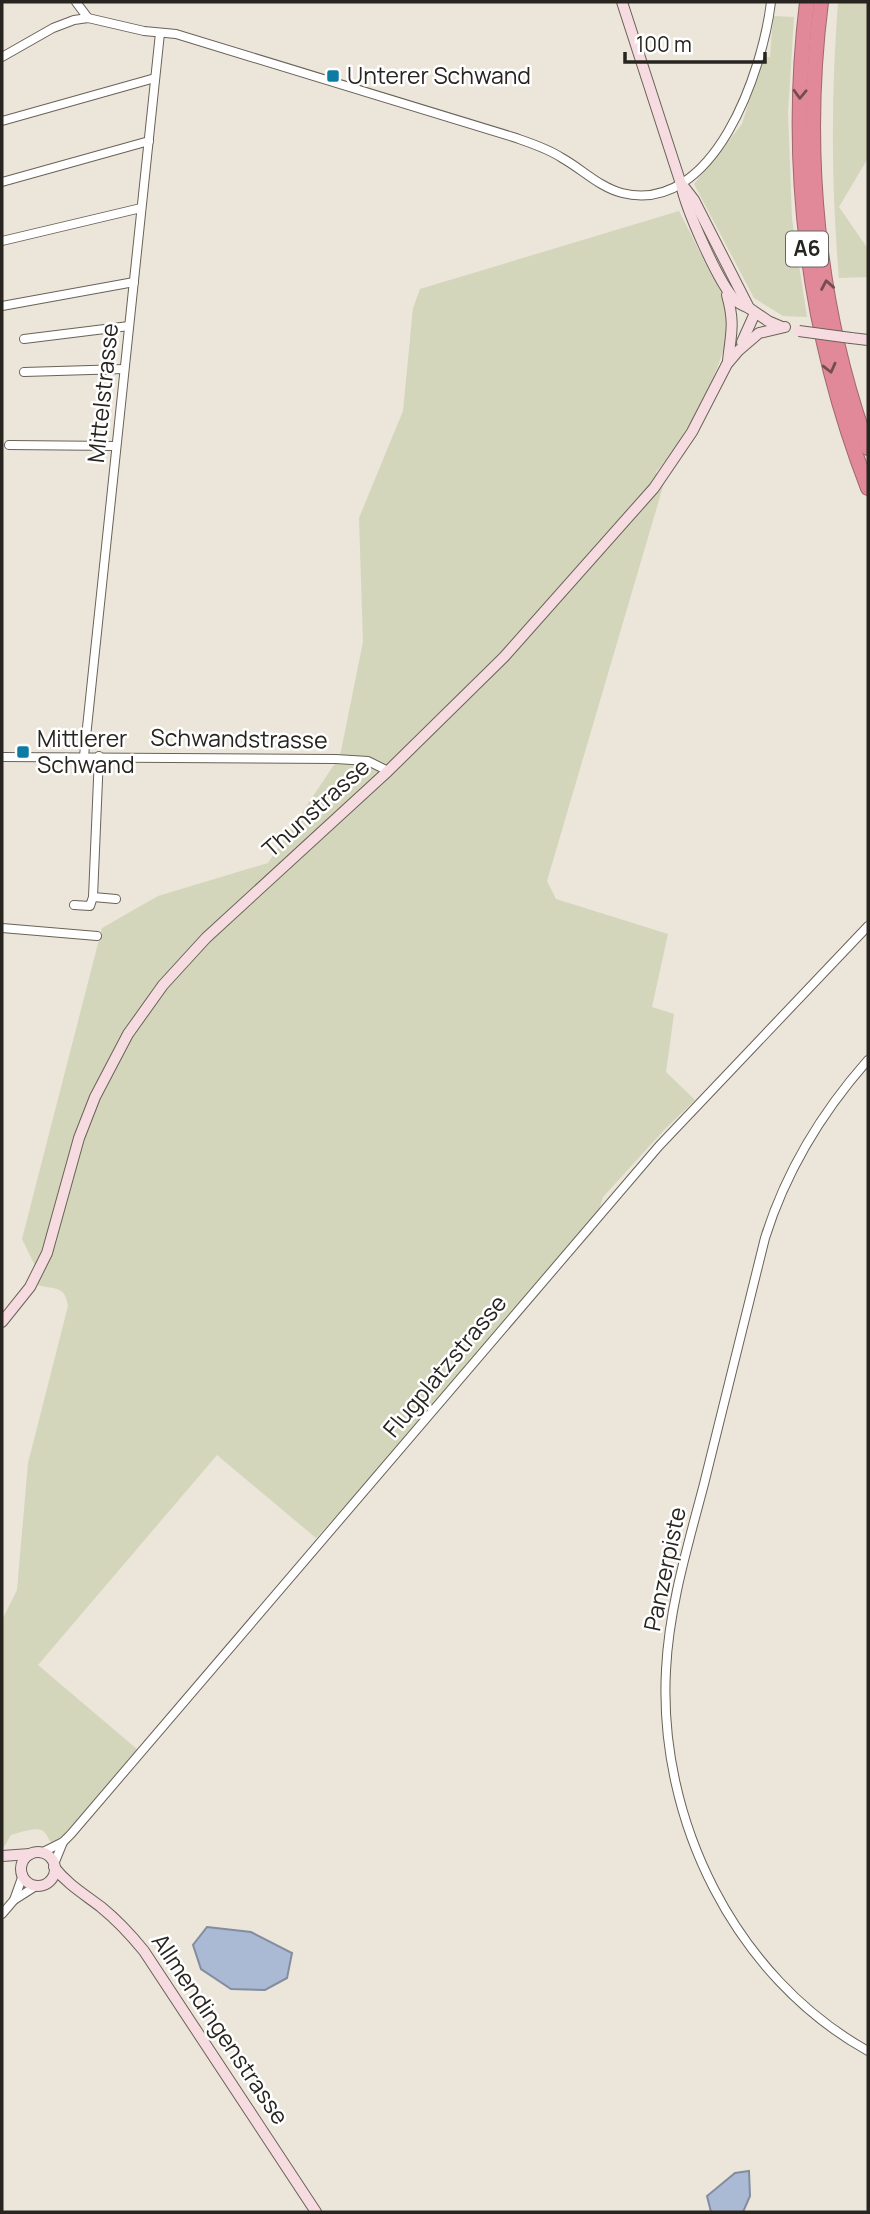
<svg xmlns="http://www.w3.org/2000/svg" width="870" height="2214" viewBox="0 0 870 2214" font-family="Manrope,sans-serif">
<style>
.green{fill:#d3d6bb}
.water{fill:#aabad5;stroke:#838d9f;stroke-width:2}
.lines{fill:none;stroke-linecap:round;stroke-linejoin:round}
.street-casing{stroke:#696258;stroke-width:10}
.secondary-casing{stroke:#696258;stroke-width:12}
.highway-casing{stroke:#a0666e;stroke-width:16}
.street{stroke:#fff;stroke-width:8}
.secondary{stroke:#f6dce0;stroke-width:10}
.highway{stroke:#e18998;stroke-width:14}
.secondary-bridge-casing{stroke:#696258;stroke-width:12;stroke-linecap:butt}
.secondary-bridge{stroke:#f6dce0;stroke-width:10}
.oneway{stroke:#724d51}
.poi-dot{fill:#0d7ca5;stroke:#fff;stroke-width:2.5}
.labels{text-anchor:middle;stroke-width:5;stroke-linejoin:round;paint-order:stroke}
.shield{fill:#fff;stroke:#686664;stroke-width:2}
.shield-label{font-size:21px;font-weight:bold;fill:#282521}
.poi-label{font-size:23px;fill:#282521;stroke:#fff;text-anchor:start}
.street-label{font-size:23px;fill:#282521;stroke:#fff}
</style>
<rect width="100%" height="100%" fill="#ece5d9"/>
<g class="green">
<path d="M838 2H868V158L839 207 868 249V277L839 278C831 186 831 94 838 2Z"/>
<path d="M773 16 794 17 788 113 792 219 807 317 783 316 754 298 694 184 742 124 763 57H770Z"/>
<path d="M679 211C690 232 700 253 711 274 716 283 723 293 726 302 741 343 684 443 656 472L664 483 547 881 556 899 668 934 652 1007 674 1014 666 1072 695 1100 665 1129 603 1197 593 1232 316 1538 217 1455 38 1665 138 1750 58 1841 51 1842C48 1839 47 1834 43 1831 36 1826 19 1833 11 1835L2 1850V1620L17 1590 28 1463 68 1306C65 1285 55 1290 38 1285L39 1274 22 1239 102 928 158 896 268 863 340 756 363 642 359 518 403 411 413 308 420 289Z"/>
</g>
<g class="water">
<path d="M207 1927 251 1932 292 1953 287 1978 265 1990 231 1989 201 1969 193 1945Z"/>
<path d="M749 2171 750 2196 743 2212H711L707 2196 735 2173Z"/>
</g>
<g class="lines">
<g class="street-casing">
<g id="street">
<path d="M76 2 88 18"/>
<path d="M2 57 53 28 74 20 88 18 144 31 176 34 513 137C530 143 547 148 562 158 582 169 599 187 622 193 715 216 763 69 771 2"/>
<path d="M2 121 155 78"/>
<path d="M2 182 149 141"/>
<path d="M2 241 141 208"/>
<path d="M2 306 134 282"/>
<path d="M24 339 129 326"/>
<path d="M24 372 124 369"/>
<path d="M9 445 116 446"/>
<path d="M84 756 160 33"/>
<path d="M2 757 336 759 368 761 388 771"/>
<path d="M93 897 116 899"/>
<path d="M74 905 90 906 93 897 99 756"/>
<path d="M2 928 97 936"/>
<path d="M868 1060C822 1112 786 1171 765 1238 744 1320 724 1402 704 1484 688 1545 669 1607 666 1670 658 1820 735 1977 868 2051"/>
<path d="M41 1853 63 1842 71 1834 659 1146 868 926"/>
<path d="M54 1864 63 1842"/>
<path d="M14 1900 23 1875"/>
<path d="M2 1914 14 1900 36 1886"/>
</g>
</g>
<g class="secondary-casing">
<g id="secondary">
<path d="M622 2 681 184C686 209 718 282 735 300 738 303 744 306 749 308"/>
<path d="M684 187 694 200 749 308 768 321 782 327"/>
<path d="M727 295C735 324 731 333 728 361"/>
<path d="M851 338 868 340"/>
<path d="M742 342 755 313"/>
<path d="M2 1322 30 1287 47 1253 79 1138 95 1097 128 1034 163 985 206 938 388 771 504 657 654 488 692 432 727 364 738 351 759 333 785 327"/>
<circle cx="38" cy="1869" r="17"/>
<path d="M2 1856 30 1854"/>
<path d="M54 1867C67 1884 84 1894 101 1907 117 1920 131 1935 144 1951L316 2212"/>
</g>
</g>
<g class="highway-casing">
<g id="highway">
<path d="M807 2C787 166 808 333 868 488"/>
<path d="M821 2C802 151 817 307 868 448"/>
</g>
</g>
<use href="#street" class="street"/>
<use href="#secondary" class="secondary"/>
<use href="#highway" class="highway"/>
<g class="secondary-bridge-casing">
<path id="secondary-bridge" d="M799 331 851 338"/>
</g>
<use href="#secondary-bridge" class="secondary-bridge"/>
</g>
<defs><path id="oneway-chevron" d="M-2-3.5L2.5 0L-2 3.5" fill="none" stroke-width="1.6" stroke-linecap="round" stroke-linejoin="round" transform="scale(1.75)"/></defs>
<g class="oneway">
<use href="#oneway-chevron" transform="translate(800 94) rotate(92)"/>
<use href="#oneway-chevron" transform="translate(827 285) rotate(-100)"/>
<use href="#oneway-chevron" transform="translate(830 368) rotate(76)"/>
</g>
<g class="poi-dot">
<rect x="326" y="69" width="14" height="14" rx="3.5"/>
<rect x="16" y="745" width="14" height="14" rx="3.5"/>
</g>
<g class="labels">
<rect class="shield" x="786" y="231.5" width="42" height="35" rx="5"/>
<g class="shield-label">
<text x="807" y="256">A6</text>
</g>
<g class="poi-label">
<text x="347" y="84">Unterer Schwand</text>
<text x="37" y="747">Mittlerer<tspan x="37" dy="26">Schwand</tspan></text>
</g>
<g class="street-label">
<text transform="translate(103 393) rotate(-84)" y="8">Mittelstrasse</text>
<text transform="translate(239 739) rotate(1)" y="8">Schwandstrasse</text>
<text transform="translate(316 808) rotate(-42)" y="8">Thunstrasse</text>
<text transform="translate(445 1366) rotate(-50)" y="8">Flugplatzstrasse</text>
<text transform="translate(665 1569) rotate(-78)" y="8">Panzerpiste</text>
<text transform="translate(220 2029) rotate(56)" y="8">Allmendingenstrasse</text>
</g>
</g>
<rect width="870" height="2214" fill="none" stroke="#282521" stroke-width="7"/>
<path d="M625 52v10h140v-10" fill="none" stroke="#282521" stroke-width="3.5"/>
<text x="636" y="52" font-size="21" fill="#282521" stroke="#ffffff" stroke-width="5" paint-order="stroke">100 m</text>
</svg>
